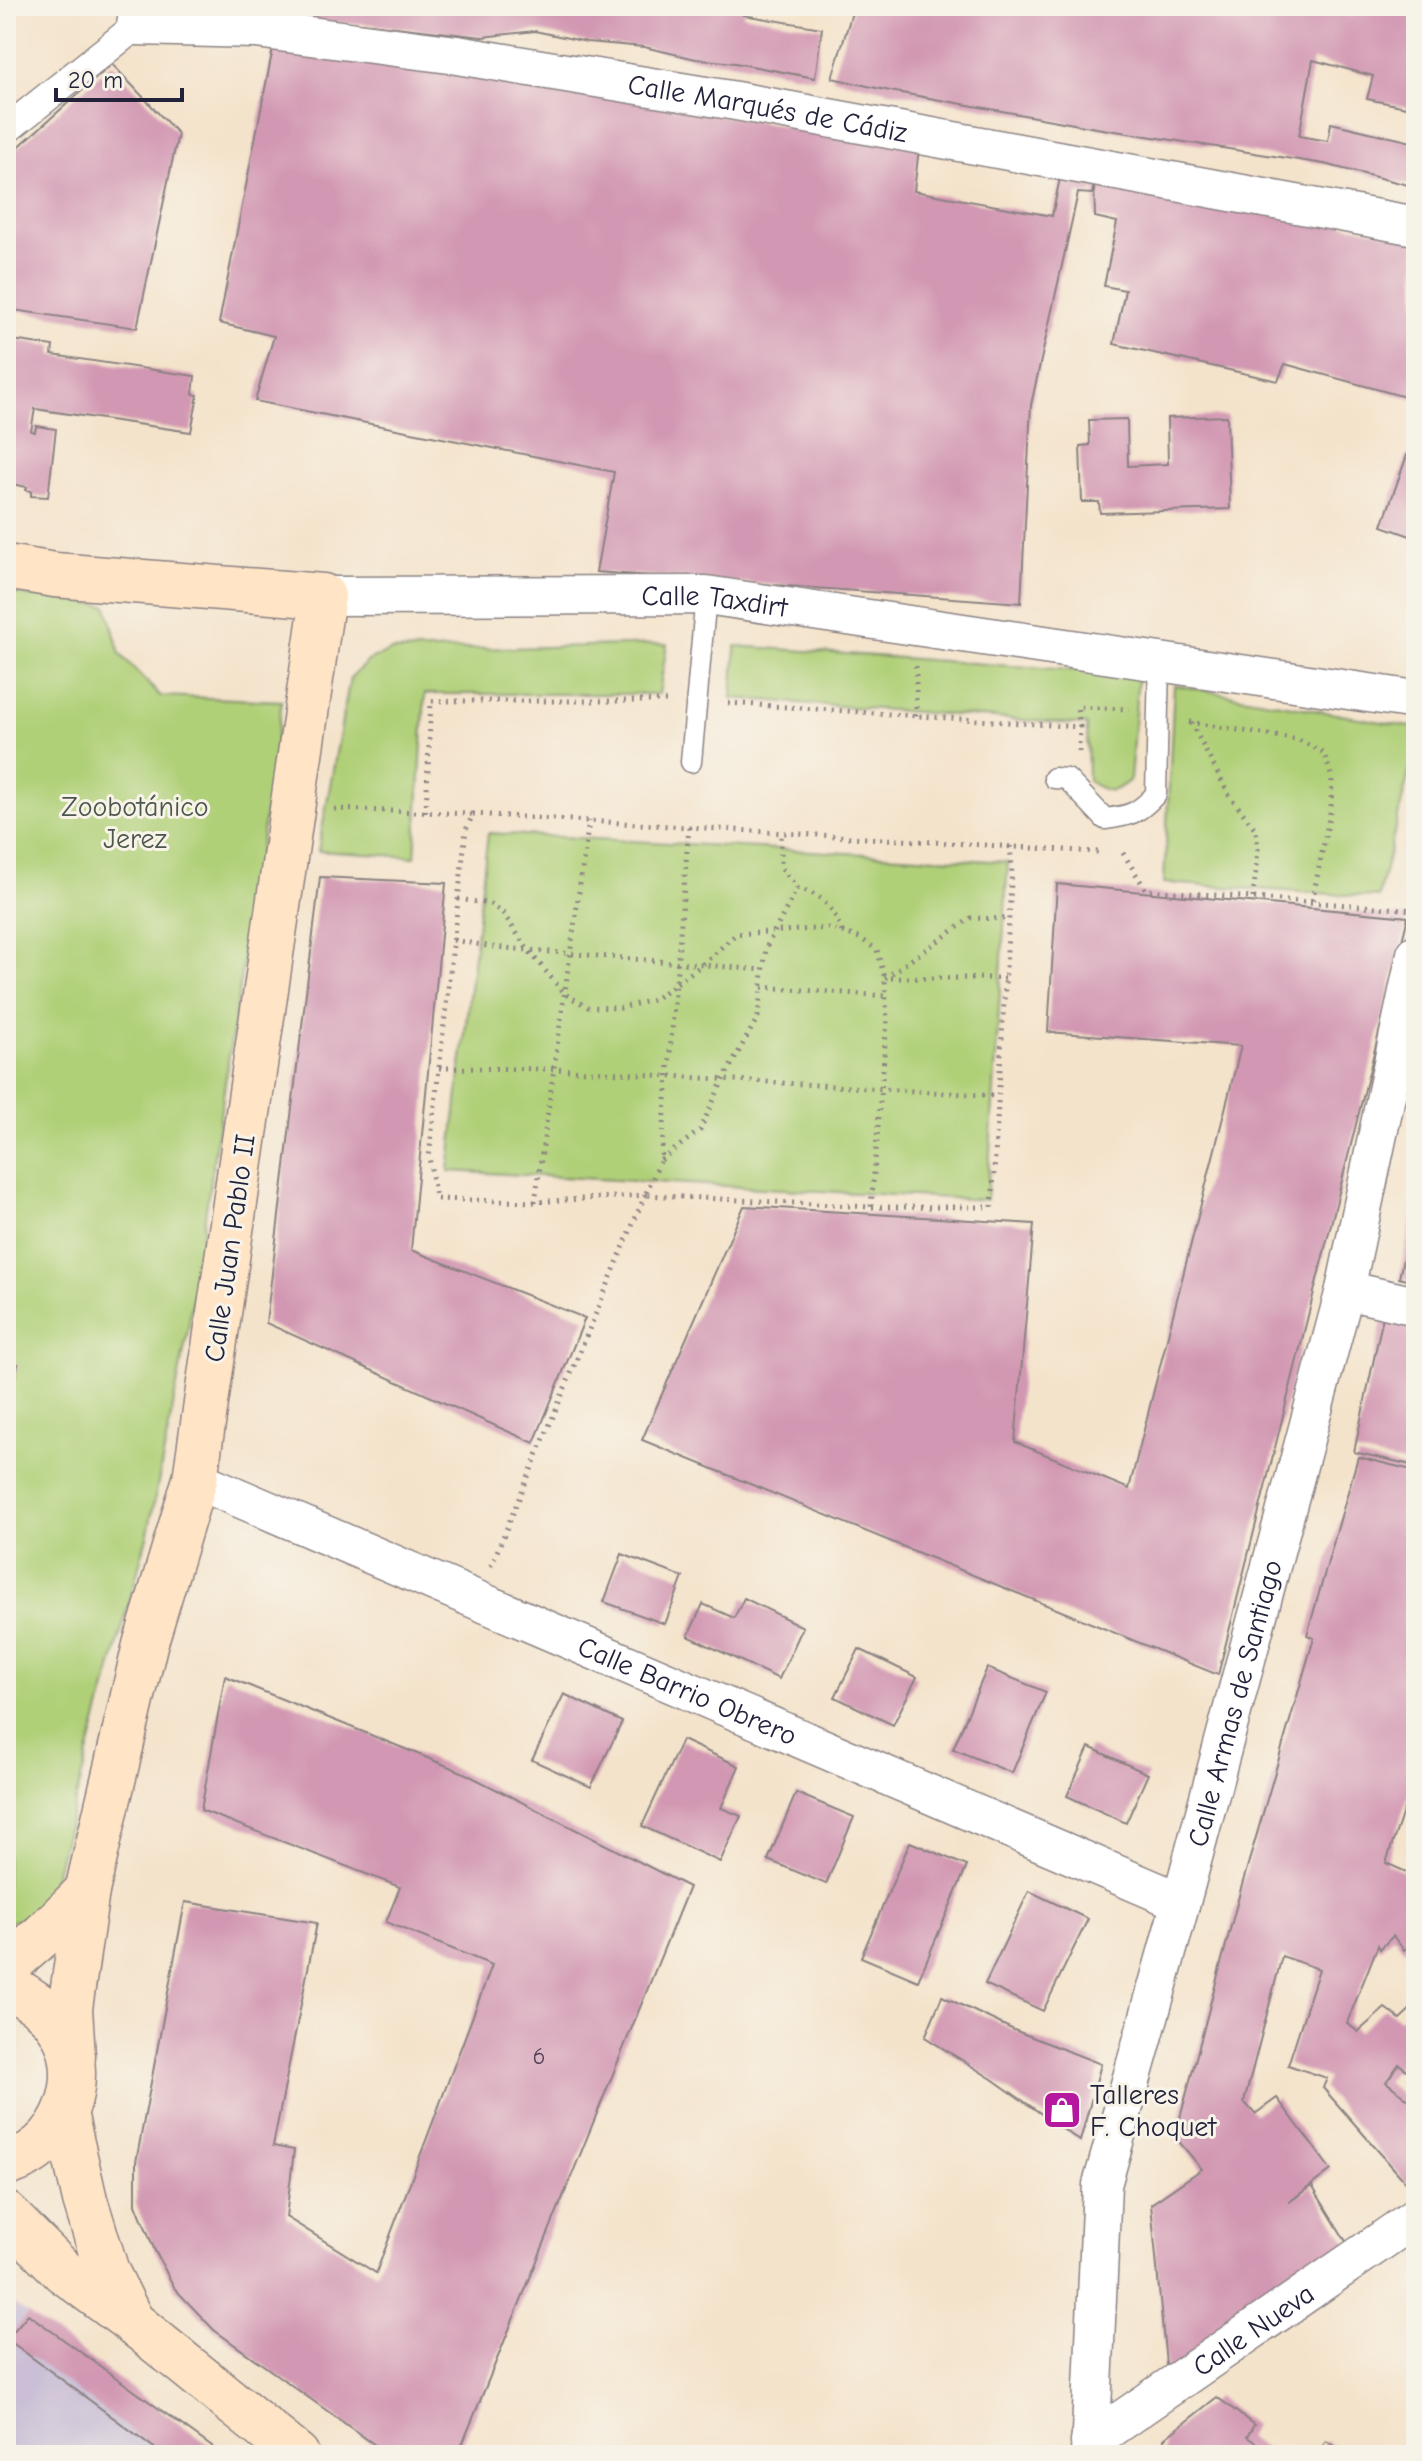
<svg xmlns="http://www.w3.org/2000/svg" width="1422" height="2461" viewBox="0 0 1422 2461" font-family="'Comic Neue',sans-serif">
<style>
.industrial{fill:#cabfd6}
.green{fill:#b0d078;stroke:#69795a;stroke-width:2}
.building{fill:#d297b2}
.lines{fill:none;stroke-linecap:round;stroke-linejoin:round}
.service-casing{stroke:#8b8283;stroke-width:23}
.pedestrian-casing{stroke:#8b8283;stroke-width:31}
.minor-casing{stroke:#8b8283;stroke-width:41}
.secondary-casing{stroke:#8b8283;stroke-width:47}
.path{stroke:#8b8283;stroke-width:5;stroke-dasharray:2 6;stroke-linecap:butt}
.service{stroke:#fff;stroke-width:20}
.pedestrian{stroke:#fff;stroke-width:28}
.minor{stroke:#fff;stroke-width:38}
.secondary{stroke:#ffe4c6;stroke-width:44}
.labels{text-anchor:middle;stroke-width:6;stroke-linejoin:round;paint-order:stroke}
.number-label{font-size:24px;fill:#4e3f59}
.street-label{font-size:28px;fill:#22223b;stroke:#f7f3e8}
.park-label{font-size:28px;fill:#4d564d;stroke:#f7f3e8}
.poi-label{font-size:28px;fill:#22223b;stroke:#f7f3e8;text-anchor:start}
</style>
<rect width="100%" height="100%" fill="#f7f3e8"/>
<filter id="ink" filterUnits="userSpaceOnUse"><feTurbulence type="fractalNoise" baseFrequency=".0125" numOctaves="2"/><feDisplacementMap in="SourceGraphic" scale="16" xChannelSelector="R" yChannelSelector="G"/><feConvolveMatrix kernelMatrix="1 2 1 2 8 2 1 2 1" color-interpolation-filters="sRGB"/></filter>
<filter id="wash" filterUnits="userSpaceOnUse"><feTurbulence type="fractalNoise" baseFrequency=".006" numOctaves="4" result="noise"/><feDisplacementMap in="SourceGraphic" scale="32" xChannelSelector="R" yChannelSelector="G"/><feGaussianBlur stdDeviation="1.8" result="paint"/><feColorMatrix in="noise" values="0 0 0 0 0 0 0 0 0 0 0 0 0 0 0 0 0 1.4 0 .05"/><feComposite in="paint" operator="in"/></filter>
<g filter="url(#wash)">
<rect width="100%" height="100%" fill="#f4e3cb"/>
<path class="industrial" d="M6 2299 28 2314 223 2455H6Z"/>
<g class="green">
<path d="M6 592 107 606 120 654 160 696 282 701 188 1330 148 1533 45 1912 6 1923Z"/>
<path d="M667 644 659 694H425L415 857 318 851 350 678 368 661 390 651Z"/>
<path d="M736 646 1138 675 1130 780C1112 795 1107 793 1088 781L1087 725 732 698Z"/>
<path d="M1174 685 1416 728V745L1378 897 1164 883Z"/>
<path d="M488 833 1008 862 987 1200 449 1171Z"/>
</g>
<g id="blocks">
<g class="building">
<path d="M162 6H745L743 15 822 28 815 78 735 63 696 59 644 47 587 42 535 31 482 37 369 24 167 13Z"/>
<path d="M854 6H1326L1325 11 1354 16 1357 6H1416V109L1367 99 1373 76 1313 60 1299 136 1328 141 1331 123 1416 143V187L1324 164 1096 128 890 91 832 78Z"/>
<path d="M274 43 919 148 914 191 1052 216 1060 178 1147 190 1345 225 1416 240V400L1285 364 1278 381 1114 344 1125 290 1104 286 1117 222 1095 217 1094 184 1092 194 1078 193 1031 405 1021 603 596 572 614 472 255 401 274 336 219 323Z"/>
<path d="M112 64 178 134 137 328 6 309V158Z"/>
<path d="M6 339 53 346 52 355 195 376 193 394 198 395 191 432 35 409 31 431 35 432 36 426 56 429 48 497 31 496V491L26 490 27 487 6 483Z"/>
<path d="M1227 416 1230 509 1100 513 1099 502H1082L1080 446 1090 445 1089 420 1127 419 1128 466 1168 464 1167 418Z"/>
<path d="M1407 455 1416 458V538L1382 526Z"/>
<path d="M320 877 446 883 411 1250 585 1318 534 1443 266 1323Z"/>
<path d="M1057 884 1408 917 1218 1675 642 1440 744 1206 1034 1224 1015 1442 1129 1489 1241 1046 1048 1032Z"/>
<path d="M1415 1204H1416V1283L1399 1278Z"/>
<path d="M1385 1307 1416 1313V1466L1354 1452Z"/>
<path d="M6 1361 18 1364 7 1408H6Z"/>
<path d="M1358 1457 1416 1471V1772L1386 1863 1413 1875 1416 1873V1940L1404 1950 1393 1936 1380 1949 1378 1945 1347 2023 1358 2032 1385 2008 1400 2019 1416 2004V2078L1399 2064 1386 2082 1416 2105V2194L1323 2088 1327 2078 1288 2065 1319 1969 1282 1956 1244 2102 1255 2114 1277 2098 1331 2170 1288 2203 1312 2186 1350 2248 1167 2375 1151 2204 1202 2169 1175 2137 1240 1892 1314 1638 1307 1635Z"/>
<path d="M622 1554 683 1577 665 1624 604 1602Z"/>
<path d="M744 1598 803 1627 779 1679 688 1636 703 1604 734 1618Z"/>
<path d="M859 1649 917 1677 893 1725 835 1697Z"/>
<path d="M987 1668 1046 1692 1012 1773 953 1749Z"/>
<path d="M225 1676 462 1772 689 1887 458 2455H389L214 2330 175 2289 155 2251 136 2204V2162L185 1902 317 1923 273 2146 294 2150 286 2217 376 2273 492 1965 386 1922 400 1887 201 1810Z"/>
<path d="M564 1694 622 1722 591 1787 532 1760Z"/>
<path d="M682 1740 739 1766 721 1808 741 1816 720 1862 642 1826Z"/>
<path d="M1089 1747 1148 1774 1126 1823 1067 1796Z"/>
<path d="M796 1793 854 1817 826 1884 768 1860Z"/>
<path d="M910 1842 967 1866 918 1981 861 1957Z"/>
<path d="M1029 1891 1088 1919 1043 2011 985 1984Z"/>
<path d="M942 1996 1014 2030 1101 2064 1080 2141 992 2079 925 2037Z"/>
<path d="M28 2314 223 2455H153L157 2450 7 2339Z"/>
<path d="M1217 2397 1254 2425 1247 2437 1274 2455H1163L1164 2439Z"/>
<path d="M1326 2441 1348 2455H1317Z"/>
</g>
</g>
</g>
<g filter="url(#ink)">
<use href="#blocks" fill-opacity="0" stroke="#8b8283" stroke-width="2"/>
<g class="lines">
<g class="service-casing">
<g id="service">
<path d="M691 762 706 595"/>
<path d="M1054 778 1067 779 1105 819C1130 816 1139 813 1156 794L1159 662"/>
</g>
</g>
<g class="pedestrian-casing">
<path id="pedestrian" d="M6 130 136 26"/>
</g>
<g class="minor-casing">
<g id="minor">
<path id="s1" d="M139 6 136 26 256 29 457 55 736 101 1416 226"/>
<path id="s2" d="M323 596 706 595 1416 700"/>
<path d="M1345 1290 1416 1306"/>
<path id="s3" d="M195 1479 1181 1902"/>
<path id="s4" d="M1090 2442 1416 2217"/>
<path id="s5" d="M1090 2455 1102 2185 1181 1902 1345 1290 1416 954"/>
</g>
</g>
<g class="secondary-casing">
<g id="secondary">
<path d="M6 567 55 575 323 596 195 1479 145 1645 87 1891 70 2008 73 2057"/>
<path d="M6 1967 44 1934 87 1891"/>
<path d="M6 1988C17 1990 25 1996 34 2002 99 2044 78 2145 6 2164"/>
<path d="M65 2113 85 2200 107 2272 130 2318"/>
<path d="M6 2214 63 2271 131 2321 297 2455"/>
</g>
</g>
<g class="path">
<path d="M728 703 1080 727 1079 752"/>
<path d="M916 716V666"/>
<path d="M1189 722 1299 740 1324 753 1332 778 1331 808 1312 902"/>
<path d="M1191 723 1229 795 1256 830 1258 850 1253 898"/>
<path d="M1080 727 1077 707 1129 709"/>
<path d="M334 809 472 814"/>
<path d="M426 812 431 701H666"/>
<path d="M689 827 661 1160 645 1195 871 1207H992L1012 866 1010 846"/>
<path d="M1123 853 1146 890 1416 910"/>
<path d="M797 888C823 895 833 907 842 932"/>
<path d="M458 899 490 904 503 913 528 950 565 994 588 1007 620 1008 653 1000 702 965 736 934 829 928 860 938 877 950 885 978 887 1022 871 1207"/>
<path d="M453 940 493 947 763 970"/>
<path d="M1005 978H885L971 918 1009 919"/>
<path d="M762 987 886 996"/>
<path d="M439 1068 554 1069 998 1096"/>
<path d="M661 1160 700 1130 723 1080 758 1017 766 948 797 888 781 867V833"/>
<path d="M535 1202 589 821"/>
<path d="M491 1566 645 1195 535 1202 436 1199 429 1157 466 830 473 814 1098 852"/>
</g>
<use href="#service" class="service"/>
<use href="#pedestrian" class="pedestrian"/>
<use href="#minor" class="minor"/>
<use href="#secondary" class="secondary"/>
</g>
</g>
<defs>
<g id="shop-square" transform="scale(2)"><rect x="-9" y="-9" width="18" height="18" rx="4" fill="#b5179e" stroke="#f7f3e8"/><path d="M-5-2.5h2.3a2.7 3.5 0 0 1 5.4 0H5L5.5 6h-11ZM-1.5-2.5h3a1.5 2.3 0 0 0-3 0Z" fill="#fff"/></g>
</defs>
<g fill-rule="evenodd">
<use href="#shop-square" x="1062" y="2110"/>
</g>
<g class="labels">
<g class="number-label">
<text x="539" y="2064">6</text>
</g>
<g class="street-label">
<text dy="10" stroke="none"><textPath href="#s1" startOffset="658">Calle Marqués de Cádiz</textPath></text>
<text dy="10" stroke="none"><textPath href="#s2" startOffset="392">Calle Taxdirt</textPath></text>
<text transform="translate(229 1248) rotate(-82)" y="10">Calle Juan Pablo II</text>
<text dy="10" stroke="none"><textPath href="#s3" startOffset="536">Calle Barrio Obrero</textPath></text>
<text dy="10" stroke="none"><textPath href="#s5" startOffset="770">Calle Armas de Santiago</textPath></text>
<text dy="10" stroke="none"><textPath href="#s4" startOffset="198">Calle Nueva</textPath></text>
</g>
<g class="park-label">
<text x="135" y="816">Zoobotánico<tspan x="135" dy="32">Jerez</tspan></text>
</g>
<g class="poi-label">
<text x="1090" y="2104">Talleres<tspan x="1090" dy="32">F. Choquet</tspan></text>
</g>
</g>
<rect width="1422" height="2461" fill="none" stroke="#f7f3e8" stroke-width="32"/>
<path d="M56 88v12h126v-12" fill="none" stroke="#22223b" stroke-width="4"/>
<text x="68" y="88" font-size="24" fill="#22223b" stroke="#f7f3e8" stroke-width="6" paint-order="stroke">20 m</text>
</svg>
